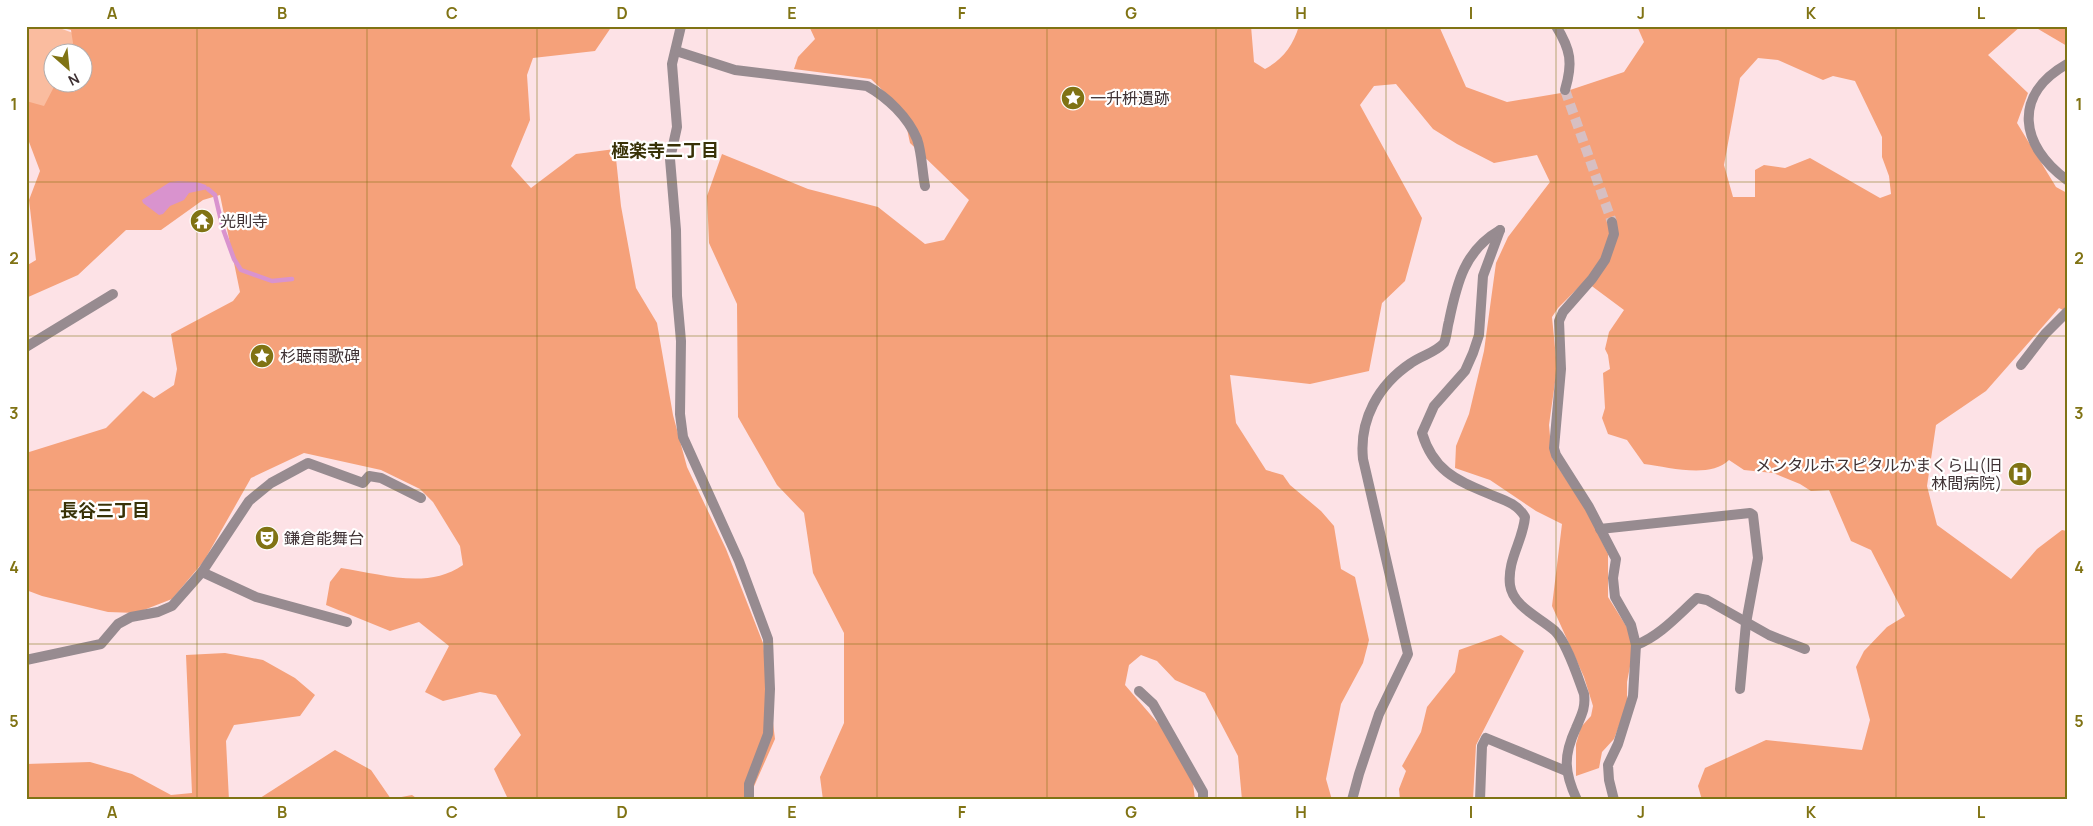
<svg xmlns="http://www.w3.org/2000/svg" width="2093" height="826" viewBox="0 0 2093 826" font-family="Manrope,'Noto Sans JP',sans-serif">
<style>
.green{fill:#fabc9f}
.forest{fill:#f5a17a;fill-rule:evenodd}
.water{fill:#d993ce}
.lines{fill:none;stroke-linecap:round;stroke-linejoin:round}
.stream{stroke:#d993ce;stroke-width:4.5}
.minor-tunnel{stroke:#d7bfc2;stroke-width:10;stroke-dasharray:10 5;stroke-linecap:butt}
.minor{stroke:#978b90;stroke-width:10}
.grid{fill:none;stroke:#807314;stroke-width:1;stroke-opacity:0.55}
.labels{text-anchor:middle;stroke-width:4.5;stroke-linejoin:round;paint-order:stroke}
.poi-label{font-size:16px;fill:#3e3133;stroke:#fff;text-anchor:start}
.neighbourhood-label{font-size:18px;font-weight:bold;fill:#383207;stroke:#fff}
.neatline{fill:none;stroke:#807314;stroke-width:2}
.grid-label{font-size:16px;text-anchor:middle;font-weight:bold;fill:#807314}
</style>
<rect width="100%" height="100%" fill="#fde2e6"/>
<path class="green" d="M26 26H54L73 33 76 44 72 52H52V82L59 83 43 117 26 123Z"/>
<g class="forest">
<path d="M54 26H612L595 51 533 58 527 75 530 120 511 166 531 188 576 154 615 149 621 206 636 288 657 323 673 415 687 467 726 549 763 643 775 739 748 800H526L507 797 494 769 521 735 496 695 480 692 443 701 425 692 449 646 419 622 390 631 326 605 330 582 341 568C382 574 427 590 463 565L460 546 433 502 420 489 381 470 304 453 251 478 204 561 172 599 136 613 108 612 42 596 26 590V453L106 428 143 391 154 398 174 385 177 369 171 334 233 301 240 292 220 195 203 200 161 230H126L78 275 26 298V266L36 260 29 200 40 171 26 134V101L44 106 56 83 82 82V52H69L73 43 71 30Z"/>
<path d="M809 26H1251L1254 62 1265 69C1282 60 1293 46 1299 26H1439L1466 87 1507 102 1561 93 1624 72 1644 42 1637 26H2021L1988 55 2028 93 2017 123 2056 187 2067 193V312L2059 308 1986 391 1936 425 1927 486 1937 525 2011 579 2037 549 2062 530 2067 531V800H1702L1698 786 1705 768 1766 740 1862 750 1870 720 1856 667 1864 651 1887 627 1905 616 1871 550 1851 541 1829 490 1811 491 1800 484 1773 473 1744 470 1729 460C1710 479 1669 467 1644 464L1627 440 1608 434 1602 418 1605 408 1603 373 1610 369 1608 355 1605 349 1609 332 1624 310 1585 281 1558 308 1552 317 1557 368 1549 425 1552 458 1587 511 1608 554V597L1628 629 1633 651 1627 682V705L1614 739 1602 752 1599 768 1576 776V744L1581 727 1591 716 1593 706 1584 677 1552 606 1562 524 1536 511 1490 480 1455 468 1456 446 1469 414 1484 351 1496 263 1508 237 1550 182 1537 155 1494 163 1457 144 1433 129 1396 84 1374 86 1360 105 1422 218 1405 281 1382 303 1369 371 1310 384 1230 375 1236 423 1266 470 1283 475 1290 485 1321 511 1334 526 1341 569 1355 577 1369 640 1363 663 1341 704 1326 779 1332 800H1242L1238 756 1205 693 1175 680 1157 661 1141 655 1129 665 1125 685 1156 721 1175 737 1192 774 1195 800H823L820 777 844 723V633L813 573 804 513 777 485 738 417 737 304 709 243 707 196 722 154 808 189 878 207 925 244 944 240 969 200 910 143 903 110 871 79 794 69 798 57 815 39ZM1758 58 1778 60 1823 80 1833 76 1855 81 1882 137V157L1889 176 1891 194 1880 198 1810 158 1785 168 1764 165 1755 170V197H1733L1724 165 1740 78Z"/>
<path d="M2033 26H2067V46Z"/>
<path d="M1501 635 1524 651 1476 745 1473 800H1400L1399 789 1406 771 1402 766 1421 732 1427 707 1455 672 1459 650Z"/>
<path d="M225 653 263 660 295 678 315 695 300 716 234 725 226 741 229 800H26V764L90 762 132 774 171 795 192 793 186 655Z"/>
<path d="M335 750 371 770 391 799 412 795 419 800H257Z"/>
</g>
<path class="water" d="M178 181 197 182 206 185 208 189 189 193 184 200 170 206 163 214 159 215 143 203 142 200 170 182Z"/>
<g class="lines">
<path class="stream" d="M208 189 215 195 223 229 234 259 241 270 272 281 292 279"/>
<path class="minor-tunnel" d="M1565 90 1612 222"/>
<g class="minor">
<path d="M681 26 672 64 677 127 670 159 676 230 677 296 681 341 680 414 683 437 739 561 768 639 770 689 768 734 749 784V800"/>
<path d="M1556 26C1571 50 1573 63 1565 90"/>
<path d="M676 51 735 70 867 86C887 97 908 117 917 139 922 153 922 171 925 186"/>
<path d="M2067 64C2012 95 2020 146 2067 180"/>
<path d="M1612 222 1614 234 1605 260 1592 279 1563 312 1559 321 1561 369 1554 448 1556 455 1589 507 1616 559 1613 578 1615 597 1631 625 1636 645 1633 696 1618 744 1608 765 1609 780 1614 800"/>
<path d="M1500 230 1483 276 1479 335 1473 353 1465 371 1434 406 1422 433C1434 473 1459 481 1494 496 1507 501 1518 505 1525 517 1523 541 1507 560 1510 585 1513 607 1541 618 1555 631 1567 643 1578 678 1584 694 1586 708 1581 716 1576 728 1563 756 1564 772 1577 800"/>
<path d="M26 347 113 294"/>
<path d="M2021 365 2045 334 2067 312"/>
<path d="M1600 529 1750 513 1753 515 1758 558 1746 623 1740 689"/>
<path d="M202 572 256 597 347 622"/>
<path d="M1636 645C1660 636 1679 614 1697 598L1707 600 1769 635 1805 649"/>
<path d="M26 660 101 644 118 624 131 617 158 612 172 606 202 572 249 501 271 483 308 463 363 483 369 476 381 478 421 498"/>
<path d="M1139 691 1153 704 1203 792V800"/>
<path d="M1352 800 1359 774 1379 714 1408 654 1363 459C1359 420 1378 385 1411 363 1422 355 1435 353 1444 343 1447 336 1447 328 1449 321 1457 282 1465 250 1500 230"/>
<path d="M1480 800 1482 746 1486 738 1566 771"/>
</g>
</g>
<path class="grid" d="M197 26V800M367 26V800M537 26V800M707 26V800M877 26V800M1047 26V800M1216 26V800M1386 26V800M1556 26V800M1726 26V800M1896 26V800M26 182H2067M26 336H2067M26 490H2067M26 644H2067"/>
<defs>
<g id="sight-disc" transform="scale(1.25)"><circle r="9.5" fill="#807314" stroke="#fff"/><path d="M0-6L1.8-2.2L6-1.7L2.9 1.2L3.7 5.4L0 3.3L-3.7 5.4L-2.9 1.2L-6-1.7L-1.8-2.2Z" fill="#fff"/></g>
<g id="temple-disc" transform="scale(1.25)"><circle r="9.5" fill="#807314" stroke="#fff"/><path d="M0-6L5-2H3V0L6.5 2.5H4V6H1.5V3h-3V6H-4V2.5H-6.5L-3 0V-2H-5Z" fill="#fff"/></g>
<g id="hospital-disc" transform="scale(1.25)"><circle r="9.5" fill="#807314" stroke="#fff"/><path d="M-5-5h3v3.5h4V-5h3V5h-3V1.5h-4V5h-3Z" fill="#fff"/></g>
<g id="theatre-disc" transform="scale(1.25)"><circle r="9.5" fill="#807314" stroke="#fff"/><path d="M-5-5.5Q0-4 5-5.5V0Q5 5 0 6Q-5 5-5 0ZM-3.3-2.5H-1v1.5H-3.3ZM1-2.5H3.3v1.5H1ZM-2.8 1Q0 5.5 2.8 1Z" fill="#fff"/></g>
</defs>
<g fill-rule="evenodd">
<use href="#sight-disc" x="1073" y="98"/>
<use href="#temple-disc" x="202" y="221"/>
<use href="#sight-disc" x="262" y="356"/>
<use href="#hospital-disc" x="2020" y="474"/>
<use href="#theatre-disc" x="267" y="538"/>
</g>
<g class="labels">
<g class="poi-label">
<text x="1090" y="104">一升枡遺跡</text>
<text x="220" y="227">光則寺</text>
<text x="280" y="362">杉聴雨歌碑</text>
<text x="2002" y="471" text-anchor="end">メンタルホスピタルかまくら山(旧<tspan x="2002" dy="18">林間病院)</tspan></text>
<text x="284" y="544">鎌倉能舞台</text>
</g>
<g class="neighbourhood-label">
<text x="665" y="157">極楽寺二丁目</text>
<text x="105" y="517">長谷三丁目</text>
</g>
</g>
<rect width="2093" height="826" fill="none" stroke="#ffffff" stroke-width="55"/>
<g transform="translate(68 68) rotate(153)"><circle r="24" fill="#ffffff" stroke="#b2adad"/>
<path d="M0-4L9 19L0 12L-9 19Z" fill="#807314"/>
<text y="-8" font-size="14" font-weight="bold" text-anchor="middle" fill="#3e3133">N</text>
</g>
<rect x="28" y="28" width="2038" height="770" class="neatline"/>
<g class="grid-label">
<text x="112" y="19">A</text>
<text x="282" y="19">B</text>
<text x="452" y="19">C</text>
<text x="622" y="19">D</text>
<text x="792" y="19">E</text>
<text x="962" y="19">F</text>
<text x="1131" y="19">G</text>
<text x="1301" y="19">H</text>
<text x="1471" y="19">I</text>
<text x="1641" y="19">J</text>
<text x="1811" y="19">K</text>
<text x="1981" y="19">L</text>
<text x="14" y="110">1</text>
<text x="2079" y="110">1</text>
<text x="14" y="264">2</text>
<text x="2079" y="264">2</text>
<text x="14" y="419">3</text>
<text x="2079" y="419">3</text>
<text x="14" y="573">4</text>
<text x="2079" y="573">4</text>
<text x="14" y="727">5</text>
<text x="2079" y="727">5</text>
<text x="112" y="818">A</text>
<text x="282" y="818">B</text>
<text x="452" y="818">C</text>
<text x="622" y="818">D</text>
<text x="792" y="818">E</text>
<text x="962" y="818">F</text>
<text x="1131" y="818">G</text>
<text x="1301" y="818">H</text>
<text x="1471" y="818">I</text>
<text x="1641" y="818">J</text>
<text x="1811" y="818">K</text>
<text x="1981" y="818">L</text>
</g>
</svg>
